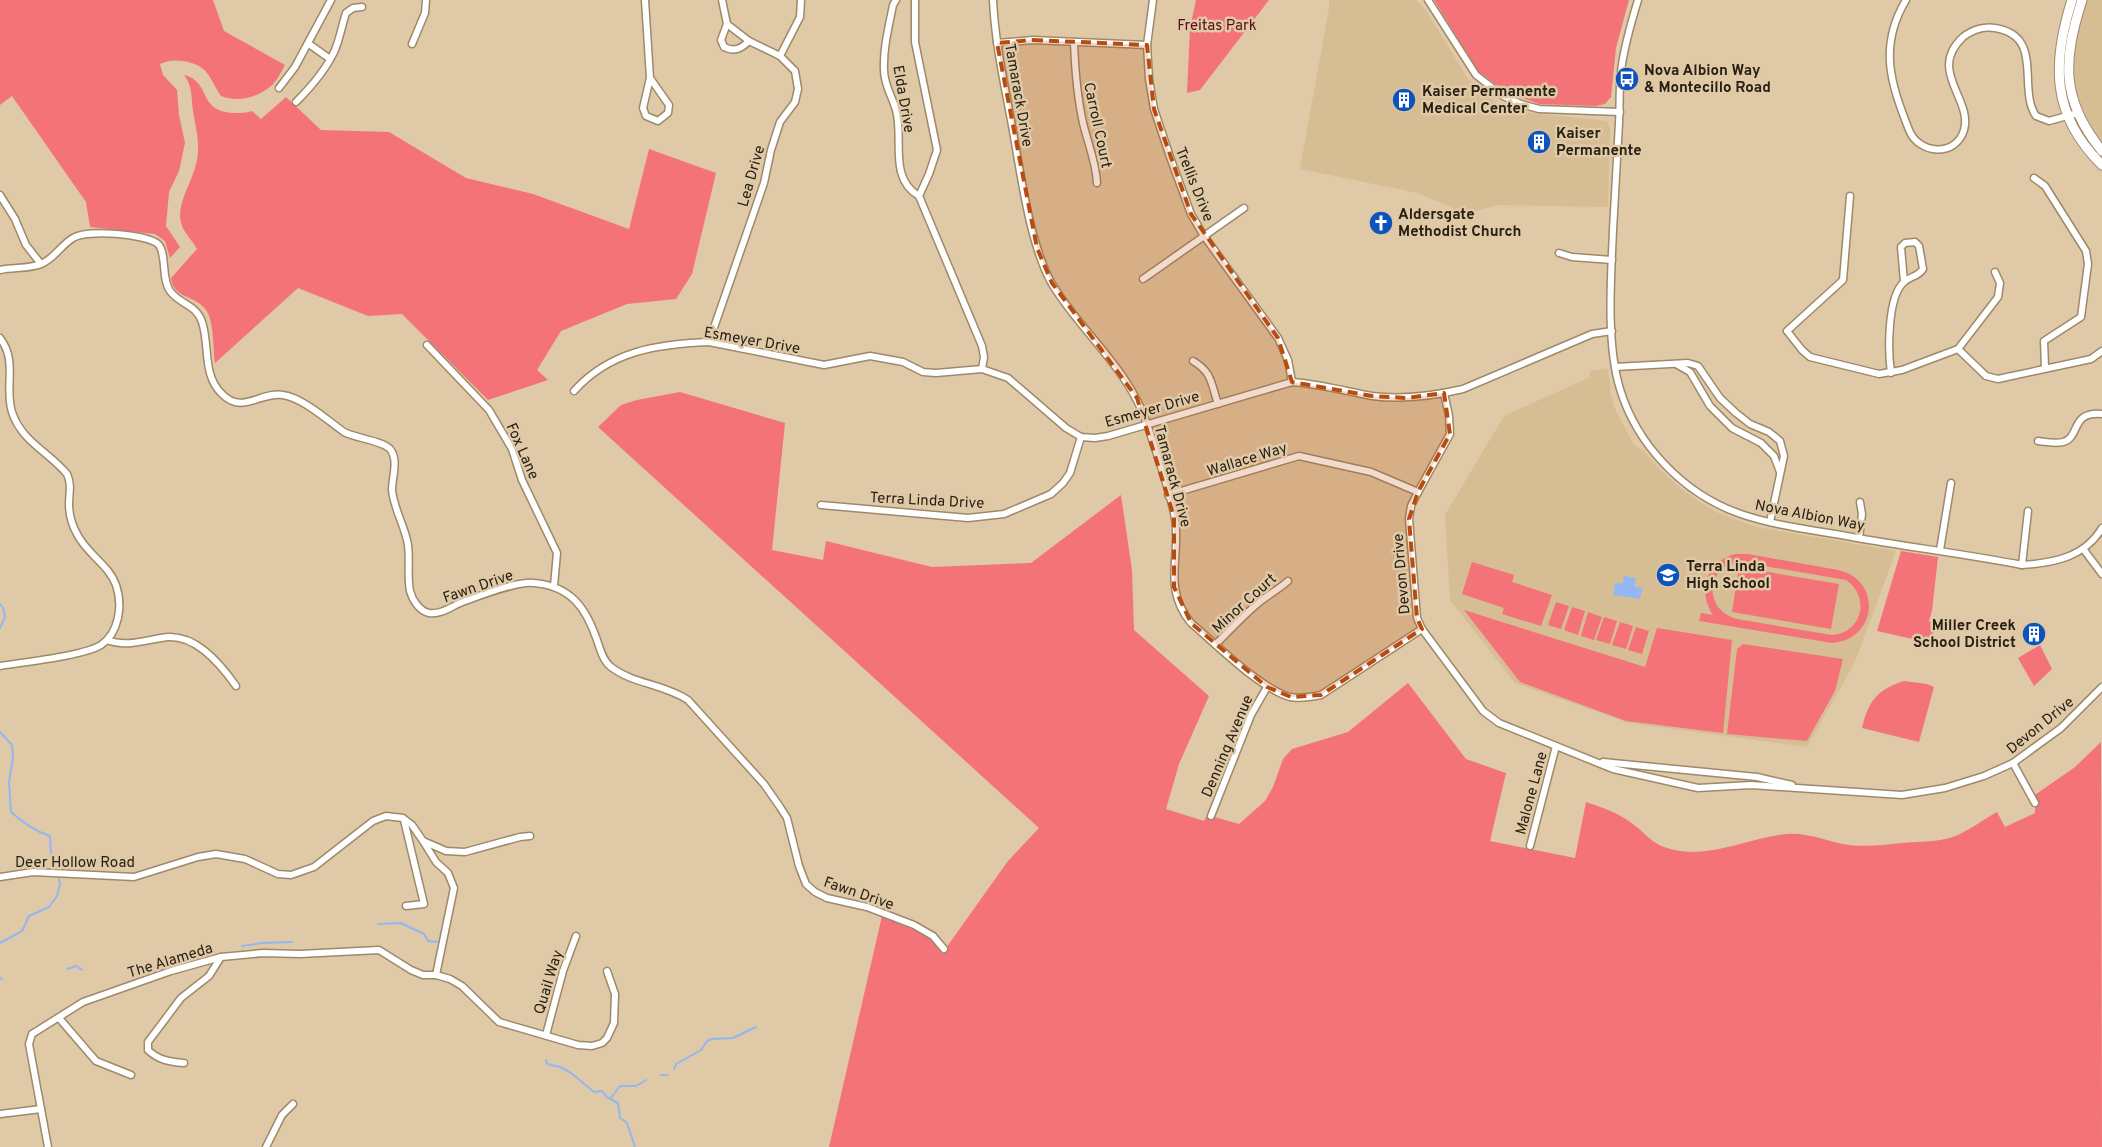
<svg xmlns="http://www.w3.org/2000/svg" width="2102" height="1147" viewBox="0 0 2102 1147" font-family="Overpass,sans-serif">
<style>
.built{fill:#d7bd94}
.green{fill:#f47378;fill-rule:evenodd}
.water{fill:#92b7f3}
.lines{fill:none;stroke-linecap:round;stroke-linejoin:round}
.stream{stroke:#92b7f3;stroke-width:2}
.street-casing{stroke:#9e8968;stroke-width:9}
.secondary-casing{stroke:#9e8968;stroke-width:11}
.street{stroke:#fff;stroke-width:6}
.secondary{stroke:#fff;stroke-width:9}
.marked{fill:#b84b0e;fill-opacity:0.2;stroke:#b84b0e;stroke-width:4;stroke-dasharray:10 6;stroke-linejoin:round}
.labels{text-anchor:middle;stroke-width:5;stroke-linejoin:round;paint-order:stroke}
.park-label{font-size:15px;fill:#5e0b17;stroke:#dfc9a6}
.poi-label{font-size:15px;font-weight:bold;fill:#282013;stroke:#dfc9a6;text-anchor:start}
.street-label{font-size:15px;fill:#282013;stroke:#dfc9a6}
</style>
<rect width="100%" height="100%" fill="#dfc9a6"/>
<g class="built">
<path d="M1329 0H1416L1426 10 1468 79 1497 103 1521 112 1607 121 1610 128 1608 207 1497 205 1466 214 1418 193 1300 169 1329 8Z"/>
<path d="M2087 0H2102V144L2088 123 2082 111 2073 77 2074 50Z"/>
<path d="M1607 368 1610 381V392L1614 407 1634 445 1644 451 1655 465 1681 489 1700 502 1716 512 1756 527 1896 551 1855 662 1807 747 1629 723 1515 683 1450 600 1445 515 1504 416 1590 377V371Z"/>
</g>
<g class="green">
<path d="M0 0H213L224 31 285 65C281 72 277 81 271 86 258 97 238 103 221 96 209 78 209 65 183 61 174 60 169 60 160 64L163 75 177 90 179 115 185 143 179 171 169 192 166 226 180 247 170 258 165 241 155 234 90 227 86 202 12 96 0 105Z"/>
<path d="M1196 0H1269L1200 90 1187 93 1190 28Z"/>
<path d="M1434 0H1629L1616 48 1611 97 1605 104 1595 106 1539 104 1506 92 1478 71Z"/>
<path d="M184 75C212 82 197 111 233 113 240 113 246 113 252 111L261 119 286 97 321 130 389 132 466 178 533 194 629 229 649 149 716 173 692 274 676 299 627 304 561 331 537 370 548 380 488 400 402 314 368 316 298 288 215 363C213 349 214 321 206 310 196 295 173 299 171 278L197 249C193 241 183 232 181 223 176 205 192 182 196 164 201 145 196 130 193 111 191 97 193 87 184 75Z"/>
<path d="M680 392 785 423 772 550 823 560 826 541 932 567 1031 563 1121 495 1132 570 1134 630 1209 696 1179 764 1166 809 1204 821 1206 817 1211 816 1239 824 1265 801 1273 787 1283 759 1292 749 1348 732 1408 683 1466 759 1506 773 1490 841 1575 858 1586 802C1604 808 1619 813 1634 825 1644 832 1652 843 1664 847 1705 862 1746 838 1786 834 1808 832 1828 842 1849 845 1867 847 1884 845 1902 843 1920 841 1940 843 1958 835 1971 829 1984 819 1997 812L2005 827 2035 813V803L2032 797 2075 767 2101 742 2102 1147H829L882 916 933 935 946 948 1008 861 1039 828 598 427 621 405 637 400Z"/>
<path d="M1901 551 1938 557 1932 611 1929 621 1936 624 1930 643 1877 631Z"/>
<path d="M1735 554H1748L1838 570C1883 580 1877 640 1832 643L1699 621 1701 613 1713 615C1697 591 1706 562 1735 554ZM1741 562 1846 580C1871 597 1862 633 1832 635L1737 619C1702 610 1706 564 1741 562Z"/>
<path d="M1472 562 1514 575 1512 582 1552 595 1541 626 1502 614 1504 608 1462 594Z"/>
<path d="M1739 567 1839 584 1831 629 1732 612Z"/>
<path d="M1556 602 1569 606 1561 629 1548 625Z"/>
<path d="M1572 607 1585 611 1578 635 1564 630Z"/>
<path d="M1464 610 1645 667 1657 628 1732 640 1723 733 1626 721 1520 682Z"/>
<path d="M1588 612 1602 617 1594 640 1581 636Z"/>
<path d="M1604 617 1617 621 1610 644 1596 640Z"/>
<path d="M1620 622 1633 626 1626 649 1612 645Z"/>
<path d="M1636 627 1649 631 1642 654 1628 650Z"/>
<path d="M1743 644 1843 659 1835 691 1807 741 1727 734 1737 649Z"/>
<path d="M2040 645 2052 669 2034 686 2018 658Z"/>
<path d="M1904 681 1927 684 1934 687 1919 742 1862 728C1868 701 1878 689 1904 681Z"/>
</g>
<path class="water" d="M1624 576 1636 578 1634 586 1642 588 1640 599 1613 595 1615 583 1623 584Z"/>
<g class="lines">
<g class="stream">
<path d="M0 604 3 608 5 617 0 628"/>
<path d="M0 732 12 745 13 757 9 782 11 812C23 822 34 831 50 836L51 854 54 865"/>
<path d="M378 924 401 923 424 934 428 941 437 942"/>
<path d="M0 943 22 931 29 916 49 907 57 896 60 884 59 879"/>
<path d="M242 946 262 943 292 942"/>
<path d="M67 969 76 966 82 970"/>
<path d="M0 978 2 979"/>
<path d="M546 1060 547 1064 560 1067 571 1073 594 1092 602 1091 607 1097 618 1103 620 1118 627 1123 635 1147"/>
<path d="M674 1069 676 1064 701 1050 707 1041 712 1039 733 1038 756 1027"/>
<path d="M661 1075H668"/>
<path d="M610 1099 620 1086H636L646 1080"/>
</g>
<g class="street-casing">
<g id="street">
<path d="M645 0 650 78"/>
<path d="M896 0 893 5C889 26 883 48 884 70 884 85 892 96 896 110 904 138 888 178 919 196L982 346 984 357 982 369"/>
<path d="M915 0V42L937 150 929 174 919 196"/>
<path d="M993 0C995 44 1005 87 1013 131 1021 176 1030 245 1052 284 1081 332 1129 369 1147 424 1157 454 1169 487 1175 518 1181 558 1162 588 1191 623 1216 644 1259 688 1290 697 1300 699 1311 697 1321 695L1422 629"/>
<path d="M1153 0 1147 45 1149 79 1154 109 1170 157 1191 214 1204 236 1278 338 1288 360 1292 382"/>
<path d="M1428 0 1476 75 1503 96 1521 104 1539 109 1620 112"/>
<path d="M1638 0C1631 23 1624 47 1621 71 1619 88 1620 106 1619 123 1617 159 1615 195 1613 230 1611 278 1606 343 1620 389 1637 445 1683 493 1738 513 1774 526 1814 530 1852 537 1908 547 1965 554 2022 565 2054 563 2085 557 2102 528"/>
<path d="M1906 0C1878 47 1891 84 1909 130 1919 155 1956 157 1964 130 1973 99 1927 71 1963 37 1972 30 1984 26 1995 28 2045 36 2017 88 2036 116L2049 121 2078 113"/>
<path d="M727 24 721 40 724 47C734 52 741 49 749 41"/>
<path d="M1074 42C1075 70 1077 96 1083 123 1088 144 1096 162 1097 183"/>
<path d="M997 43 1033 40 1147 45"/>
<path d="M309 44 330 59"/>
<path d="M412 44 425 13 426 0"/>
<path d="M780 56 800 17 801 0"/>
<path d="M650 78 669 105 668 113 658 121 646 116 643 108Z"/>
<path d="M279 88 295 67 331 0"/>
<path d="M296 102C311 87 326 70 335 50 340 38 342 25 346 13L353 8 362 7"/>
<path d="M2034 178 2045 186 2086 251 2088 264 2081 317 2044 341 2045 367"/>
<path d="M0 195 15 219 26 245 41 264"/>
<path d="M1850 196 1843 280 1787 331 1802 350 1810 357 1879 374 1902 370 1958 349 1986 376 1998 379 2091 359 2102 351"/>
<path d="M1559 253 1572 257 1612 260"/>
<path d="M0 270C13 267 29 269 41 264 54 259 61 245 73 238 87 229 146 234 158 244 167 253 161 278 170 291 179 304 197 305 202 322 210 346 202 375 222 394 242 415 261 391 283 395 303 398 327 420 344 432 355 438 383 441 390 449 399 460 392 477 392 490 394 510 405 526 408 545 410 561 407 576 410 591 412 599 419 611 429 613 442 615 453 605 465 601 482 595 517 581 534 583 571 586 586 608 597 640 600 649 603 661 611 667 633 684 664 684 688 700L764 784 780 807 787 818 799 866 806 884 815 892 827 898 867 907 914 925 933 936 944 949"/>
<path d="M1143 279 1244 208"/>
<path d="M0 338C18 361 4 387 12 412 21 441 49 452 67 474 72 485 69 493 69 504 69 514 72 525 77 534 86 553 109 565 116 585 123 605 119 633 101 645 83 656 24 662 0 666"/>
<path d="M709 342 764 183 771 150 780 122 795 102 798 89 795 71 780 56 749 41 727 24 722 0"/>
<path d="M427 345 489 410 512 449 522 480 557 553 554 586"/>
<path d="M1958 349 1998 297 2000 283 1995 272"/>
<path d="M1193 361C1212 372 1211 383 1218 404"/>
<path d="M1676 364 1690 372 1710 406 1732 428 1761 443 1774 456 1780 472"/>
<path d="M1615 367 1688 363 1698 366 1720 398 1736 413 1750 424 1769 432 1780 441 1784 456 1770 522"/>
<path d="M1891 373C1888 352 1887 297 1904 282 1910 276 1918 277 1923 269L1919 246 1915 242 1905 243 1901 247 1904 282"/>
<path d="M574 391C610 351 657 344 709 342L824 365 870 356 903 362 923 372 936 373 982 369 1008 378 1066 428 1081 437 1095 438 1108 436 1292 382C1320 384 1345 391 1372 396 1403 400 1433 396 1463 389L1592 334 1612 331"/>
<path d="M1444 393 1449 416 1450 434 1418 492 1411 506 1409 519 1417 618 1422 629 1483 711 1499 723 1613 769 1698 788 1751 785 1902 795 1945 788 1984 776 2013 763 2061 728 2102 687"/>
<path d="M2038 441C2046 442 2055 444 2063 442 2081 437 2070 411 2102 414"/>
<path d="M1168 495 1299 456 1371 472 1418 492"/>
<path d="M821 505 968 518 1004 514 1051 494 1063 483 1070 473 1081 437"/>
<path d="M1859 538 1862 514 1860 502"/>
<path d="M1940 550 1951 483"/>
<path d="M2084 550 2102 574"/>
<path d="M2022 565 2028 511"/>
<path d="M107 640C125 647 143 641 161 638 193 631 219 662 236 686"/>
<path d="M1216 644C1229 631 1242 617 1256 605 1266 596 1278 590 1288 581"/>
<path d="M1603 762 1757 777 1792 785"/>
<path d="M2013 763 2035 803"/>
<path d="M1211 816 1251 715 1267 687"/>
<path d="M404 820 424 904 406 906"/>
<path d="M423 841 436 862 448 873 454 888 436 975"/>
<path d="M1530 846 1556 746"/>
<path d="M0 877 33 872 134 877 198 857 216 854 245 859 278 874 291 875 314 867 373 821 386 816 403 818 412 825 423 841 446 851 465 852 520 837 530 836"/>
<path d="M59 1018 96 1061 131 1075"/>
<path d="M546 1035 563 971 576 936"/>
<path d="M184 1063C170 1062 158 1060 148 1050V1042L181 998 209 976 221 957"/>
<path d="M0 1114 41 1109"/>
<path d="M48 1147 29 1044 32 1034 83 1002 171 971 221 957 263 953 300 954 379 950 411 970 423 975H436L450 979 462 986 499 1022 578 1045 592 1046 602 1043 607 1038 614 1023 615 994 607 971"/>
<path d="M266 1147 282 1115 293 1104"/>
</g>
</g>
<g class="secondary-casing">
<g id="secondary">
<path d="M2072 0C2052 63 2051 115 2102 165"/>
<path d="M2082 0C2063 60 2060 99 2102 151"/>
</g>
</g>
<use href="#street" class="street"/>
<use href="#secondary" class="secondary"/>
</g>
<path class="marked" d="M1033 40 1147 45 1154 109 1191 214 1278 338 1292 382 1372 396 1407 398 1444 393 1450 434 1418 492 1409 519 1417 618 1422 629 1321 695 1291 697 1267 687 1191 623 1174 587V517L1137 398 1052 283 1037 248 997 43Z"/>
<defs>
<g id="bus-disc" transform="scale(1.25)"><circle r="9.5" fill="#0d53be" stroke="#dfc9a6"/><path d="M-5-6H5V4H4V6H2V4H-2V6H-4V4H-5ZM-3.5-4V0h7V-4ZM-3.5 1.2v1.5H-2V1.2ZM2 1.2v1.5H3.5V1.2Z" fill="#fff"/></g>
<g id="building-disc" transform="scale(1.25)"><circle r="9.5" fill="#0d53be" stroke="#dfc9a6"/><path d="M-4-6H4V6H1V3H-1V6H-4ZM-2.5-4.3h1.7v1.8h-1.7ZM.8-4.3h1.7v1.8H.8ZM-2.5-1h1.7V.8h-1.7ZM.8-1h1.7V.8H.8Z" fill="#fff"/></g>
<g id="church-disc" transform="scale(1.25)"><circle r="9.5" fill="#0d53be" stroke="#dfc9a6"/><path d="M-1.2-6h2.4v3.5h3.3v2.4h-3.3V6h-2.4V-.1h-3.3v-2.4h3.3Z" fill="#fff"/></g>
<g id="school-disc" transform="scale(1.25)"><circle r="9.5" fill="#0d53be" stroke="#dfc9a6"/><path d="M0-5L7-2L0 1L-7-2ZM-4 1L0 2.5L4 1V4Q0 6-4 4Z" fill="#fff"/></g>
</defs>
<g fill-rule="evenodd">
<use href="#bus-disc" x="1627" y="79"/>
<use href="#building-disc" x="1404" y="100"/>
<use href="#building-disc" x="1539" y="142"/>
<use href="#church-disc" x="1381" y="223"/>
<use href="#school-disc" x="1668" y="575"/>
<use href="#building-disc" x="2034" y="634"/>
</g>
<g class="labels">
<g class="park-label">
<text x="1217" y="30">Freitas Park</text>
</g>
<g class="poi-label">
<text x="1644" y="75">Nova Albion Way<tspan x="1644" dy="17">&amp; Montecillo Road</tspan></text>
<text x="1422" y="96">Kaiser Permanente<tspan x="1422" dy="17">Medical Center</tspan></text>
<text x="1556" y="138">Kaiser<tspan x="1556" dy="17">Permanente</tspan></text>
<text x="1398" y="219">Aldersgate<tspan x="1398" dy="17">Methodist Church</tspan></text>
<text x="1686" y="571">Terra Linda<tspan x="1686" dy="17">High School</tspan></text>
<text x="2016" y="630" text-anchor="end">Miller Creek<tspan x="2016" dy="17">School District</tspan></text>
</g>
<g class="street-label">
<text transform="translate(1019 95) rotate(80)" y="5">Tamarack Drive</text>
<text transform="translate(904 99) rotate(80)" y="5">Elda Drive</text>
<text transform="translate(1098 125) rotate(78)" y="5">Carroll Court</text>
<text transform="translate(751 176) rotate(-74)" y="5">Lea Drive</text>
<text transform="translate(1195 184) rotate(68)" y="5">Trellis Drive</text>
<text transform="translate(752 340) rotate(10)" y="5">Esmeyer Drive</text>
<text transform="translate(1152 409) rotate(-16)" y="5">Esmeyer Drive</text>
<text transform="translate(523 451) rotate(66)" y="5">Fox Lane</text>
<text transform="translate(1247 459) rotate(-17)" y="5">Wallace Way</text>
<text transform="translate(1173 476) rotate(75)" y="5">Tamarack Drive</text>
<text transform="translate(927 500) rotate(3)" y="5">Terra Linda Drive</text>
<text transform="translate(1810 515) rotate(11)" y="5">Nova Albion Way</text>
<text transform="translate(1401 574) rotate(-95)" y="5">Devon Drive</text>
<text transform="translate(478 586) rotate(-19)" y="5">Fawn Drive</text>
<text transform="translate(1244 603) rotate(-42)" y="5">Minor Court</text>
<text transform="translate(2040 725) rotate(-39)" y="5">Devon Drive</text>
<text transform="translate(1227 746) rotate(-67)" y="5">Denning Avenue</text>
<text transform="translate(1531 793) rotate(-75)" y="5">Malone Lane</text>
<text x="75" y="867">Deer Hollow Road</text>
<text transform="translate(859 893) rotate(19)" y="5">Fawn Drive</text>
<text transform="translate(170 960) rotate(-17)" y="5">The Alameda</text>
<text transform="translate(548 982) rotate(-73)" y="5">Quail Way</text>
</g>
</g>
</svg>
